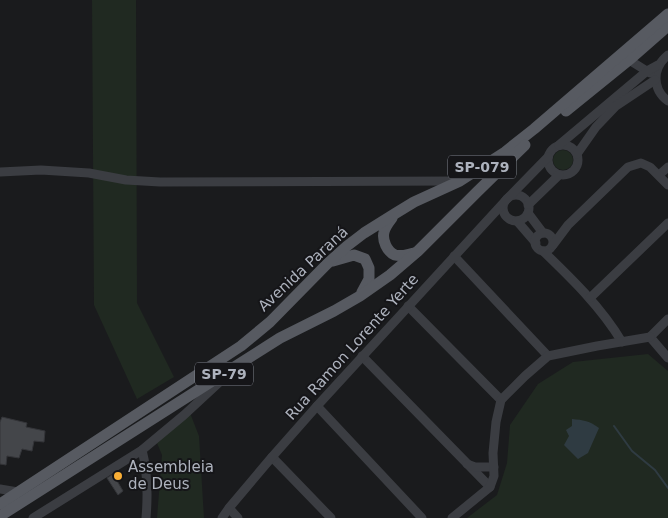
<svg xmlns="http://www.w3.org/2000/svg" width="668" height="518" viewBox="0 0 668 518" font-family="'DejaVu Sans',sans-serif">
<style>
.green{fill:#202921}
.water{fill:#2f3b42}
.lines{fill:none;stroke-linecap:round;stroke-linejoin:round}
.stream{stroke:#2f3b42;stroke-width:2}
.building{fill:#44464a;stroke:#343539}
.minor{stroke:#3b3d42;stroke-width:9}
.major{stroke:#575a61;stroke-width:11}
.poi-dot{fill:#faaf36;stroke:#151518;stroke-width:2}
.labels{text-anchor:middle;stroke-width:4;stroke-linejoin:round;paint-order:stroke}
.shield{fill:#151518;stroke:#7f838c;stroke-width:1}
.shield-label{font-size:14px;font-weight:bold;fill:#adb2bd}
.street-label{font-size:15px;fill:#adb2bd;stroke:#151518}
.poi-label{font-size:15px;fill:#adb2bd;stroke:#151518;text-anchor:start}
</style>
<rect width="100%" height="100%" fill="#1a1b1d"/>
<g class="green">
<path d="M92 0H136L137 303 174 377 137 399 94 305Z"/>
<circle cx="563" cy="160" r="10"/>
<path d="M648 354 668 371V518H467L497 495 507 463 510 425 538 384 573 362Z"/>
<path d="M190 413 199 436 204 518H157L162 455 157 443Z"/>
</g>
<path class="water" d="M572 419C583 420 590 421 599 428L588 453 578 459 564 445 569 436 566 430 572 426Z"/>
<g class="lines">
<path class="stream" d="M614 426 632 451 655 470 668 488"/>
</g>
<g class="building">
<path d="M2 417 27 423 26 427 45 431 44 442 34 441 32 451 22 449 19 458 7 456 6 465 0 464V422Z"/>
<path d="M113 474 123 491 118 495 107 478Z"/>
</g>
<g class="lines">
<g class="minor">
<path d="M668 55C652 68 652 89 668 101"/>
<path d="M629 60 650 73"/>
<circle cx="563" cy="160" r="15"/>
<path d="M559 145 647 71 658 65"/>
<path d="M577 154 596 127 616 106 655 80"/>
<path d="M0 172 41 170 89 173 126 180 160 182 457 181"/>
<path d="M659 175 668 167"/>
<circle cx="516" cy="208" r="13"/>
<path d="M528 205 559 175"/>
<path d="M528 213 543 233"/>
<path d="M517 221 536 243"/>
<circle cx="544" cy="242" r="9"/>
<path d="M553 245 568 225 628 167 641 163 650 167 668 185"/>
<path d="M543 251C572 279 601 307 622 342"/>
<path d="M454 256 548 356"/>
<path d="M590 298 668 223"/>
<path d="M408 306 501 400"/>
<path d="M650 337 668 358"/>
<path d="M650 337 668 319"/>
<path d="M362 356 490 487"/>
<path d="M317 406 422 518"/>
<path d="M142 450C148 473 148 494 146 518"/>
<path d="M272 457 331 518"/>
<path d="M467 464 475 467H494"/>
<path d="M0 489 18 492"/>
<path d="M229 508 238 518"/>
<path d="M33 518 142 450 184 415 224 378"/>
<path d="M222 518 229 508 272 457 317 406 507 199 548 157"/>
<path d="M452 518 490 487 494 476 493 453 496 422 501 400 525 376 548 356 597 346 650 337"/>
</g>
<g class="major">
<path d="M566 111 629 60 668 26"/>
<path d="M392 218C389 222 385 227 384 232 382 240 387 252 395 255 402 257 408 254 415 253"/>
<path d="M333 261 354 255 365 259 369 268V279L362 292"/>
<path d="M0 504 241 346 270 322 327 264 347 246 364 233 396 213 414 202 460 181 505 152 534 129 668 14"/>
<path d="M0 516 280 338 334 311 360 296 390 275 418 251 477 192 525 145"/>
</g>
</g>
<circle class="poi-dot" cx="118" cy="476" r="5"/>
<g class="labels">
<g class="shield">
<rect x="448" y="155.5" width="68" height="23" rx="4"/>
<rect x="195" y="362.5" width="58" height="23" rx="4"/>
</g>
<g class="shield-label">
<text x="482" y="172">SP-079</text>
<text x="224" y="379">SP-79</text>
</g>
<g class="street-label">
<text transform="translate(303 269) rotate(-43)" y="5">Avenida Paraná</text>
<text transform="translate(352 347) rotate(-48)" y="5">Rua Ramon Lorente Yerte</text>
</g>
<g class="poi-label">
<text x="128" y="472">Assembleia<tspan x="128" dy="17">de Deus</tspan></text>
</g>
</g>
</svg>
